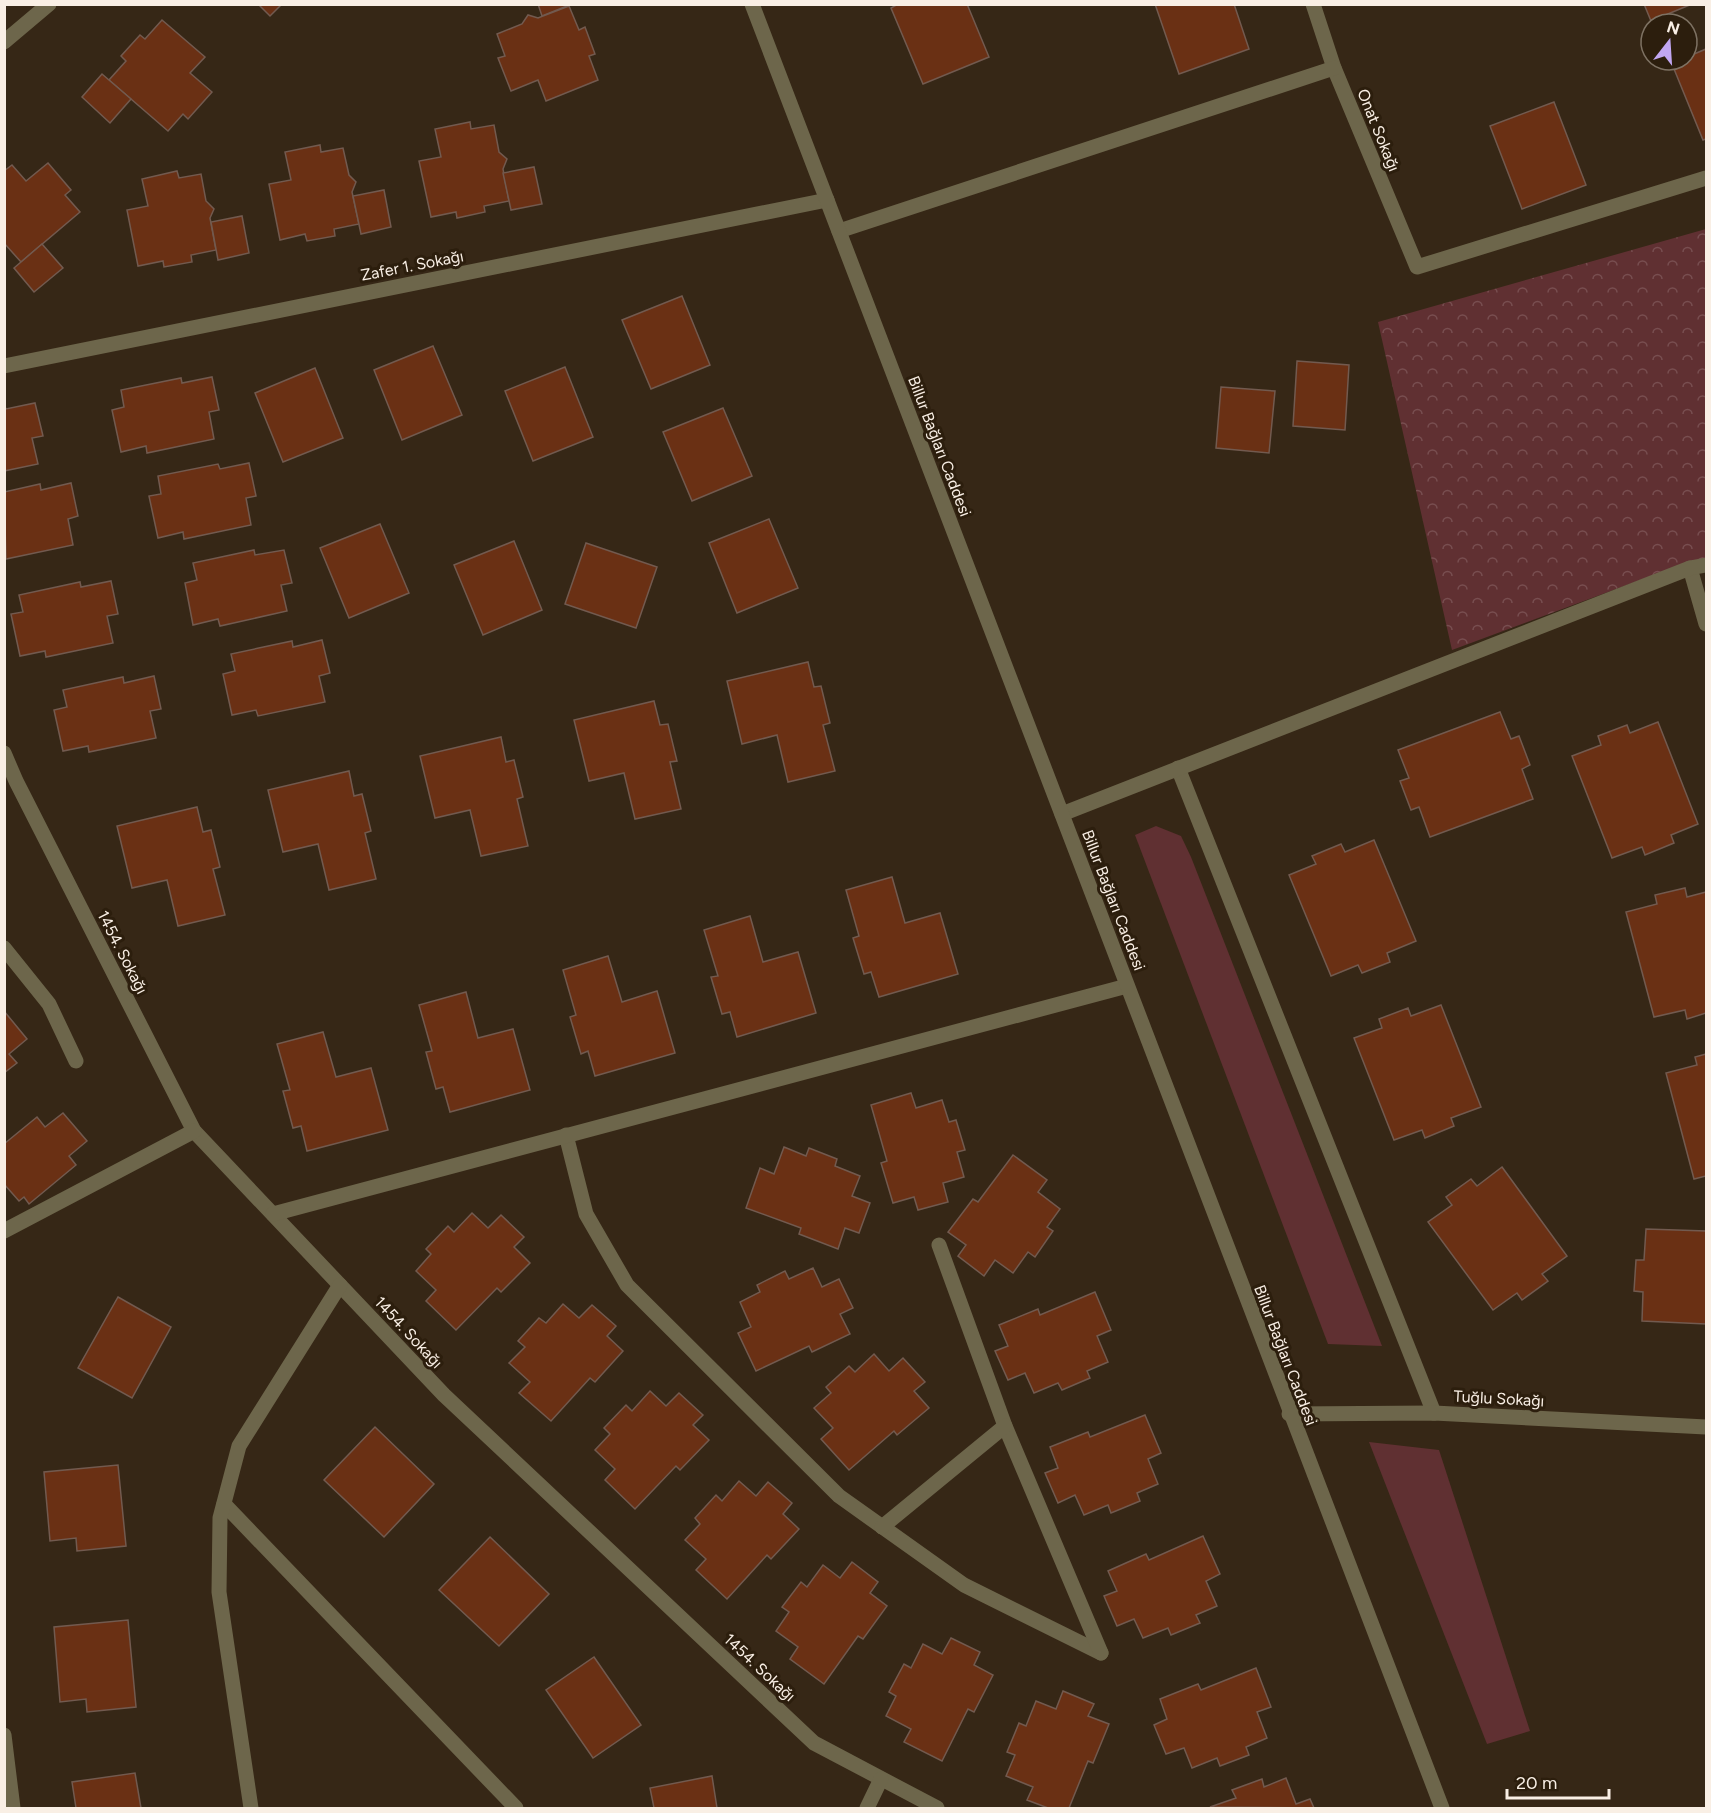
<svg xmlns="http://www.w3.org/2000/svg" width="1711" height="1813" viewBox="0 0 1711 1813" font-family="Figtree,sans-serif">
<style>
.grass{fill:#603032}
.forest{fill:url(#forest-crowns)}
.building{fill:#6a3014;stroke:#725a4f;stroke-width:1.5}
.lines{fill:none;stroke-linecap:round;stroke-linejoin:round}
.minor{stroke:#6d664b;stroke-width:15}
.tertiary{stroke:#6d664b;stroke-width:15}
.labels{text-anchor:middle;stroke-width:6;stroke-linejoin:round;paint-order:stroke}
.street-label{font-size:16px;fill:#f9efe5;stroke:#2c1e0d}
</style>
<defs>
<pattern id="forest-crowns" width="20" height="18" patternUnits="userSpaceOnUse" patternTransform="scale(1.5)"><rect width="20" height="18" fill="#603032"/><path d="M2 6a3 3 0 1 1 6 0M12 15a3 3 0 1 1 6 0" fill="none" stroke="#784e50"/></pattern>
</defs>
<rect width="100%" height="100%" fill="#362716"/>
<g class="grass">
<path d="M1156 826 1181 836 1191 857 1382 1346 1328 1344 1135 835Z"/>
<path d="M1369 1442 1439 1450 1530 1731 1487 1744Z"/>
</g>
<path class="forest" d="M1706 229V559L1686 563 1452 650 1378 322Z"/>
<g class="building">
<path d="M258 4H282L270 16Z"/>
<path d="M538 4H572L542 16Z"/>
<path d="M898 4H967L989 57 923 84 891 8Z"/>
<path d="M1155 4H1234L1249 49 1179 74Z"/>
<path d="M1644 4H1692L1651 21Z"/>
<path d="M569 6 579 30 585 27 595 54 589 56 598 80 546 101 538 80 511 91 498 58 505 56 497 34 522 24 528 15 538 18Z"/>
<path d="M162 20 205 57 190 73 212 92 188 119 183 114 168 131 109 80 126 61 121 56 140 35 145 39Z"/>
<path d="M1706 49V139L1703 140 1672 64 1687 60V57Z"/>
<path d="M102 74 131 99 110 123 82 97Z"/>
<path d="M1554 102 1586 185 1522 209 1490 126Z"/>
<path d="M470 122 471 129 494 125 499 152 507 159 503 169 509 201 484 206 485 212 457 218 456 212 431 217 419 161 441 157 435 129Z"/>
<path d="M320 145 321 152 343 148 349 175 356 182 352 192 359 224 334 229 335 236 307 241 305 234 280 240 269 184 291 180 285 152Z"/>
<path d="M48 163 71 190 65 195 80 212 21 262 4 243V171L12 165 26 181Z"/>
<path d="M534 167 542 204 511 210 503 173Z"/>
<path d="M177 171 179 178 201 174 206 201 214 209 210 218 216 250 191 255 192 262 164 267 163 261 138 266 127 210 148 206 142 179Z"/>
<path d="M384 190 391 227 361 234 353 196Z"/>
<path d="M242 216 249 253 218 260 211 222Z"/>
<path d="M42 244 63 268 34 292 14 268Z"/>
<path d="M682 296 710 365 651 389 622 320Z"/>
<path d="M433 346 462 415 402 440 374 370Z"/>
<path d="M1297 361 1349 365 1345 430 1293 426Z"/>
<path d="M565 367 593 437 533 461 505 391Z"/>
<path d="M315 368 343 438 283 462 255 393Z"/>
<path d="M212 377 219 410 209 412 214 439 147 453 146 446 121 452 112 410 124 407 121 390 181 378 182 383Z"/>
<path d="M1221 387 1275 391 1269 453 1216 448Z"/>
<path d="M35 403 43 436 32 438 38 464 4 471V404L6 409Z"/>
<path d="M723 408 752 476 692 501 663 432Z"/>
<path d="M249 463 256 496 246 498 251 525 184 539 183 532 158 538 149 496 161 494 158 476 218 464 220 469Z"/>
<path d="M71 483 78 516 68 519 73 545 6 559 4 492 40 484 41 490Z"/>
<path d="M769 519 798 588 737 613 709 543Z"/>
<path d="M380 524 409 593 349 618 320 548Z"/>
<path d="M514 541 542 610 483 635 454 565Z"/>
<path d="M586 543 657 567 636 628 565 604Z"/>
<path d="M254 550 255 555 284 550 292 583 281 585 287 611 220 626 218 619 193 625 185 583 197 580 193 563Z"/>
<path d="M111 581 118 614 107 616 113 643 46 657 45 651 20 656 11 614 23 612 19 595 80 582 81 587Z"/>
<path d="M322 640 330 673 319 676 325 702 258 716 256 710 232 715 223 674 235 671 231 654 292 641 293 647Z"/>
<path d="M808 662 814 687 821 686 830 723 823 725 835 771 788 782 777 735 742 744 727 681Z"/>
<path d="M154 676 161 709 150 711 156 738 89 752 88 746 63 751 54 710 67 707 63 690 123 677 124 683Z"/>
<path d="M654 701 660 725 668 724 677 761 670 762 681 809 635 819 624 773 589 781 574 720Z"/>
<path d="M1500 712 1511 739 1519 736 1530 765 1522 769 1533 799 1430 837 1419 807 1411 810 1400 781 1409 778 1398 750Z"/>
<path d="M1658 722 1698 824 1671 835 1674 843 1645 855 1642 847 1612 858 1572 756 1601 745 1598 736 1627 725 1630 733Z"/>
<path d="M501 737 506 762 514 760 523 797 517 799 528 846 481 856 470 810 435 818 420 756Z"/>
<path d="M349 771 354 796 362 794 371 831 365 833 376 879 329 890 318 844 283 852 268 790Z"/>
<path d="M197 807 203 832 211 830 220 867 213 869 225 915 178 926 167 880 132 888 117 826Z"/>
<path d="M1374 840 1416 941 1387 953 1390 962 1362 973 1358 965 1331 976 1289 875 1316 864 1312 856 1341 844 1345 852Z"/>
<path d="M892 877 905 923 940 913 958 974 879 997 871 972 864 974 853 938 859 936 846 890Z"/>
<path d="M1685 888 1687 897 1706 892V1013L1687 1019 1685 1010 1654 1017 1626 912 1657 904 1655 895Z"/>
<path d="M750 916 763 962 798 952 816 1013 737 1037 730 1012 722 1014 711 977 718 976 704 930Z"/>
<path d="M608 956 622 1002 657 991 675 1053 595 1076 588 1051 581 1054 570 1017 576 1015 563 970Z"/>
<path d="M466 992 478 1038 513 1029 530 1090 450 1112 443 1087 436 1089 426 1052 432 1051 419 1005Z"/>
<path d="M1441 1005 1481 1107 1451 1118 1454 1126 1425 1138 1422 1130 1394 1140 1354 1038 1382 1028 1379 1019 1408 1008 1411 1016Z"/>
<path d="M4 1011 27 1039 9 1054 17 1063 4 1073Z"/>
<path d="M323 1032 336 1077 371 1068 388 1130 307 1151 301 1126 293 1128 283 1091 290 1090 277 1044Z"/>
<path d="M1706 1054V1176L1694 1179 1666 1073 1697 1065 1695 1057Z"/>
<path d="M911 1093 916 1108 942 1100 949 1122 956 1120 965 1150 957 1152 964 1177 943 1183 948 1202 918 1210 914 1197 893 1203 881 1163 887 1161 871 1105Z"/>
<path d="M63 1113 87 1141 69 1156 76 1165 29 1204 24 1197 19 1201 4 1184V1144L37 1117 45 1127Z"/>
<path d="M784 1147 806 1156 809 1148 837 1159 835 1166 860 1176 852 1196 870 1203 859 1233 845 1228 838 1249 799 1234 801 1228 746 1208 760 1168 774 1174Z"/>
<path d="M1013 1155 1047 1180 1038 1192 1060 1209 1047 1227 1053 1231 1035 1257 1028 1252 1013 1273 995 1260 984 1276 958 1256 966 1245 948 1232 973 1199 978 1202Z"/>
<path d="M1502 1167 1567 1256 1542 1274 1548 1281 1522 1300 1517 1293 1493 1310 1428 1222 1452 1205 1446 1197 1471 1179 1477 1186Z"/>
<path d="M472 1213 488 1228 501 1215 524 1237 514 1247 530 1263 501 1292 497 1288 456 1330 426 1301 436 1290 416 1271 431 1254 426 1249 448 1226 454 1232Z"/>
<path d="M1646 1229 1706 1231V1324L1642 1321 1643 1292 1634 1291 1636 1260H1644Z"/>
<path d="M813 1268 822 1287 839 1279 853 1308 840 1314 850 1334 812 1352 809 1346 756 1371 738 1333 751 1327 740 1302 760 1292 757 1285 785 1271 789 1279Z"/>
<path d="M1095 1292 1111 1330 1097 1336 1108 1362 1087 1371 1090 1378 1062 1390 1058 1383 1034 1393 1025 1373 1008 1380 995 1351 1008 1346 999 1325 1038 1309 1040 1315Z"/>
<path d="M118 1297 171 1327 132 1398 78 1368Z"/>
<path d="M563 1304 579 1318 592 1305 616 1326 607 1336 623 1351 595 1382 590 1378 551 1421 519 1393 530 1382 509 1363 525 1347 518 1341 539 1318 546 1323Z"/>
<path d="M874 1354 889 1371 903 1358 925 1382 914 1391 929 1408 897 1435 894 1431 849 1470 821 1439 833 1428 814 1408 831 1393 826 1387 849 1366 855 1372Z"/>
<path d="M650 1391 666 1406 679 1393 703 1415 693 1425 709 1440 680 1470 676 1466 635 1509 605 1480 615 1469 595 1450 610 1434 604 1428 626 1405 632 1411Z"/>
<path d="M1145 1415 1161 1453 1148 1459 1158 1484 1137 1493 1140 1501 1111 1513 1108 1505 1084 1515 1075 1495 1058 1503 1045 1473 1058 1468 1050 1447 1088 1432 1090 1437Z"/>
<path d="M375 1427 434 1484 384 1537 324 1480Z"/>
<path d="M118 1465 126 1546 77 1551 76 1538 50 1541 44 1472Z"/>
<path d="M739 1481 756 1496 768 1482 792 1503 783 1514 799 1529 771 1559 767 1555 727 1599 696 1570 706 1559 685 1540 700 1524 695 1518 716 1495 722 1501Z"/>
<path d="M1203 1536 1220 1574 1206 1581 1217 1606 1196 1615 1200 1623 1171 1635 1168 1628 1143 1638 1134 1619 1117 1626 1104 1596 1117 1591 1108 1571 1146 1554 1149 1560Z"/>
<path d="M490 1537 549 1594 499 1646 439 1590Z"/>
<path d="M852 1562 878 1582 870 1593 887 1606 863 1639 858 1636 824 1684 790 1659 798 1647 776 1631 789 1612 782 1607 801 1582 807 1587 823 1565 840 1578Z"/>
<path d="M128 1620 136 1707 87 1712 86 1699 60 1702 54 1627Z"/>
<path d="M951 1638 980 1652 974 1665 993 1675 974 1712 968 1709 942 1761 904 1742 911 1729 886 1716 896 1696 889 1692 904 1664 911 1668 923 1644 942 1654Z"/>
<path d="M594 1657 641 1725 593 1758 546 1690Z"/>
<path d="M1256 1668 1271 1707 1257 1712 1267 1738 1246 1747 1249 1755 1220 1766 1217 1758 1192 1768 1184 1748 1166 1754 1154 1725 1167 1719 1160 1699 1198 1684 1201 1690Z"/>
<path d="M1063 1691 1094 1704 1088 1716 1109 1724 1093 1763 1088 1761 1069 1808H1048L1027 1800 1033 1787 1006 1776 1015 1755 1007 1752 1019 1723 1026 1726 1036 1701 1056 1709Z"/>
<path d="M135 1773 141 1808H76L72 1782Z"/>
<path d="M712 1776 717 1808H654L650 1788Z"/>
<path d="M1286 1778 1296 1804 1310 1799 1314 1808 1210 1807 1236 1798 1232 1790 1262 1779 1264 1787Z"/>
</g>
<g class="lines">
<g class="minor">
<path d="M1313 4 1334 68 1417 267 1706 178"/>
<path d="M839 231 1334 68"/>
<path d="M4 366 827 200"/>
<path d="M1690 568 1706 624"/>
<path d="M4 753 16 781 194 1131 444 1395 814 1743 937 1808"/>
<path d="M1178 768 1434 1413"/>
<path d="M1062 814 1690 568 1706 565"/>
<path d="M4 948 49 1004 76 1061"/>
<path d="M566 1135 586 1214 627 1285 839 1496 964 1585 1101 1653"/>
<path d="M273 1214 1127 986"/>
<path d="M4 1231 194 1131"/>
<path d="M939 1245 1005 1426 1101 1653"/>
<path d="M1289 1414 1434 1413 1706 1427"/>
<path d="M224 1504 516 1808"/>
<path d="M882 1527 1005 1426"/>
<path d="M4 1735 13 1808"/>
<path d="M251 1808 219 1592 220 1518 239 1446 340 1285"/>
<path d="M867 1808 881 1779"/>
</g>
<g class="tertiary">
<path d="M752 4 1442 1808"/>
<path d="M4 42 49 4"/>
</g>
</g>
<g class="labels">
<g class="street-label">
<text transform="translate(1379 130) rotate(68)" y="6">Onat Sokağı</text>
<text transform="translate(412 265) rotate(-11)" y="6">Zafer 1. Sokağı</text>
<text transform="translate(940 446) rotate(69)" y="6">Billur Bağları Caddesi</text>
<text transform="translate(1114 900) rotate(69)" y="6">Billur Bağları Caddesi</text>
<text transform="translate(123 952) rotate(63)" y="6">1454. Sokağı</text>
<text transform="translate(409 1332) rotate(47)" y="6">1454. Sokağı</text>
<text transform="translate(1286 1355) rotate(69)" y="6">Billur Bağları Caddesi</text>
<text transform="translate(1499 1398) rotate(3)" y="6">Tuğlu Sokağı</text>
<text transform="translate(760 1667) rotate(43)" y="6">1454. Sokağı</text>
</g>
</g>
<rect width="1711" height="1813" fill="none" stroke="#f9efe5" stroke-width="12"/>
<g transform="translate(1669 42) rotate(17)"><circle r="28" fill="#2c1e0d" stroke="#7e7263" stroke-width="1.5"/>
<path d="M0-4.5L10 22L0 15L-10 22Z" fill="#c2a7f2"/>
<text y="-9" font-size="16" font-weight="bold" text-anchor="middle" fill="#f9efe5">N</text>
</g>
<path d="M1507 1789v9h102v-9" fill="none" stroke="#f9efe5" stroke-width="3"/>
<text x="1516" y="1789" font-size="18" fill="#f9efe5" stroke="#2c1e0d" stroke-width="4.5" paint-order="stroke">20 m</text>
</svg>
